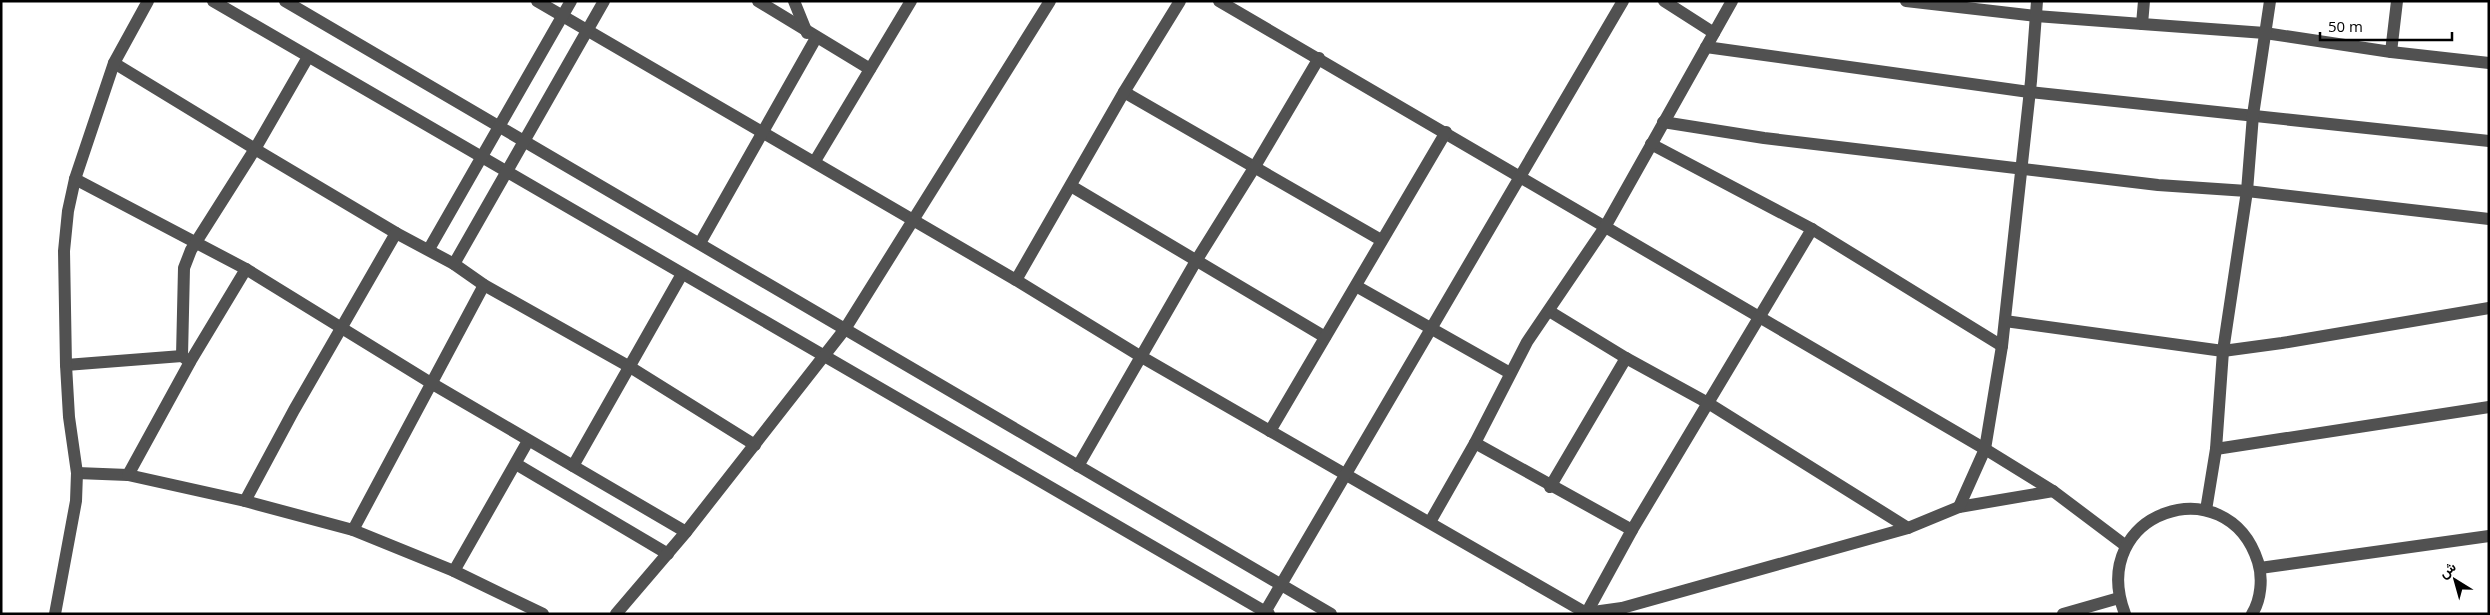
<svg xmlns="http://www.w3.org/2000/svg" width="2490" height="615" viewBox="0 0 2490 615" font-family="'Open Sans',Vazirmatn,sans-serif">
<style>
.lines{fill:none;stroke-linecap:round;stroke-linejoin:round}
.minor{stroke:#515151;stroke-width:12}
</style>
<rect width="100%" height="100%" fill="#fff"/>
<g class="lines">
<g class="minor">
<path d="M213 1 1269 614"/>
<path d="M285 1 1331 614"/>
<path d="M537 1 1016 280 1140 356 1586 613 1622 608 1908 528 1959 507 2053 491"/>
<path d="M758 1 870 69"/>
<path d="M794 1 807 33"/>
<path d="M1219 1 1985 449 2053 491 2126 546"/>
<path d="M1664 1 1714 33"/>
<path d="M1906 1 2036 16 2142 24"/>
<path d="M2144 1 2142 24 2265 33 2391 52 2397 1"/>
<path d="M1706 47 2029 92 2489 141"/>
<path d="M2391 52 2489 63"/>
<path d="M114 63 255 149 396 233 454 264 484 285 630 367 755 445"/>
<path d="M1124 92 1381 240"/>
<path d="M1663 122 1764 138 2158 185 2247 191 2489 219"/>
<path d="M1651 144 1812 229 2002 346"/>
<path d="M815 161 911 1"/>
<path d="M75 179 246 269 431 383 686 532"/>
<path d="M1071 186 1325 337"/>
<path d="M700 243 816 38"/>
<path d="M429 249 571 1"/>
<path d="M454 264 604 1"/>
<path d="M1016 280 1124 92 1180 1"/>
<path d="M1356 286 1510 373"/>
<path d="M1549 311 1626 358 1708 403 1908 528"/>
<path d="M2005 321 2223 351 2282 343 2489 308"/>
<path d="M190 362 182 356 184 268 191 250 255 149 308 57"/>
<path d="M66 365 182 356"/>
<path d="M1270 431 1446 132"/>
<path d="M1475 443 1632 530"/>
<path d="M2216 449 2489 407"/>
<path d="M516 464 668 554"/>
<path d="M573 466 682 274"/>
<path d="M1078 466 1196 261 1254 168 1319 58"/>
<path d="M77 473 128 475 245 501 353 530 454 571 543 614"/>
<path d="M128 475 190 362 246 269"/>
<path d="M1550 487 1626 358"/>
<path d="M245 501 294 410 396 233"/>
<path d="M1959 507 1985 449 2002 346 2031 81 2037 1"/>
<path d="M2206 510 2216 449 2223 351 2247 191 2253 115 2270 1"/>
<path d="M1430 522 1475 443 1527 342 1605 227 1732 1"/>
<path d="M353 530 484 285"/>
<path d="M2260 568 2489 536"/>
<path d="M454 571 528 441"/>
<path d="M1265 612 1623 1"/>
<path d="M55 614 76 501 77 473 69 417 66 365 64 251 68 211 75 179 114 63 148 1"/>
<path d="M616 614 686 532 845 329 1050 1"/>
<path d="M1586 614 1632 530 1812 229"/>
<path d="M2063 614 2119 598"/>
<path d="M2125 614C2086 512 2227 465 2258 562 2263 578 2261 600 2252 614"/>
</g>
</g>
<rect width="2490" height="615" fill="none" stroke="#000000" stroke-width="5"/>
<g transform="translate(2455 580) rotate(323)" stroke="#ffffff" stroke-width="4" paint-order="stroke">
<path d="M0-4L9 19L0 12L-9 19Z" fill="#000000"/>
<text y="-8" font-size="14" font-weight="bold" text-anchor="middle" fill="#000000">ش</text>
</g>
<path d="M2320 32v8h132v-8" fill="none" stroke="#000000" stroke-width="2.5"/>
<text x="2328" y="32" font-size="15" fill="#000000" stroke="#ffffff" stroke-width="4" paint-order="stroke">50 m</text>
</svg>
